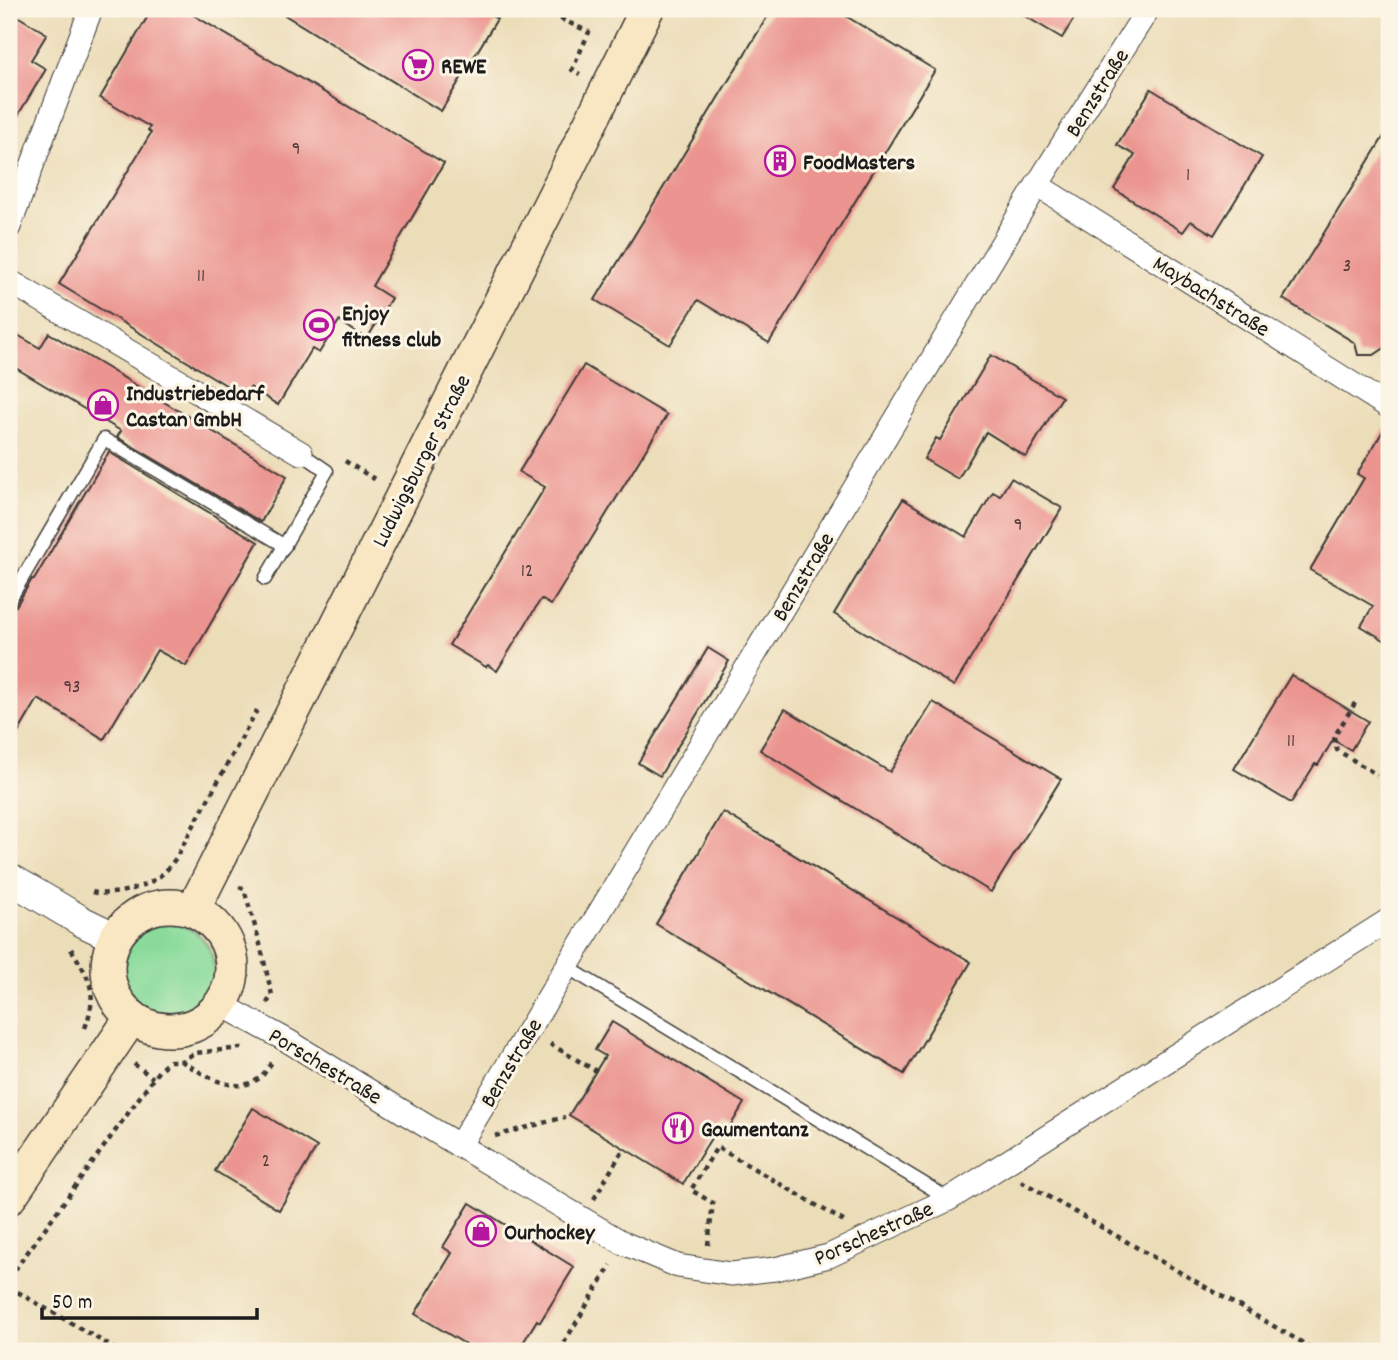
<svg xmlns="http://www.w3.org/2000/svg" width="1398" height="1360" viewBox="0 0 1398 1360" font-family="Dekko,sans-serif">
<style>
.green{fill:#8adb9b;stroke:#537c5c;stroke-width:2}
.building{fill:#eb9490}
.lines{fill:none;stroke-linecap:round;stroke-linejoin:round}
.service-casing{stroke:#3b3934;stroke-width:15}
.minor-casing{stroke:#3b3934;stroke-width:25}
.tertiary-casing{stroke:#3b3934;stroke-width:32}
.secondary-casing{stroke:#3b3934;stroke-width:36}
.path{stroke:#3b3934;stroke-width:4.5;stroke-dasharray:5 5;stroke-linecap:butt}
.service{stroke:#fff;stroke-width:12}
.minor{stroke:#fff;stroke-width:23}
.tertiary{stroke:#fff;stroke-width:30}
.secondary{stroke:#f9e7c3;stroke-width:33}
.labels{text-anchor:middle;stroke-width:6;stroke-linejoin:round;paint-order:stroke}
.number-label{font-size:19px;fill:#503a39}
.poi-label{font-size:23px;font-weight:bold;fill:#1c1c1c;stroke:#fcf5e5;text-anchor:start}
.street-label{font-size:23px;fill:#1c1c1c;stroke:#fcf5e5}
</style>
<rect width="100%" height="100%" fill="#fcf5e5"/>
<filter id="ink" filterUnits="userSpaceOnUse"><feTurbulence type="fractalNoise" baseFrequency=".0143" numOctaves="2"/><feDisplacementMap in="SourceGraphic" scale="14" xChannelSelector="R" yChannelSelector="G"/><feConvolveMatrix kernelMatrix="1 2 1 2 8 2 1 2 1" color-interpolation-filters="sRGB"/></filter>
<filter id="wash" filterUnits="userSpaceOnUse"><feTurbulence type="fractalNoise" baseFrequency=".00686" numOctaves="4" result="noise"/><feDisplacementMap in="SourceGraphic" scale="28" xChannelSelector="R" yChannelSelector="G"/><feGaussianBlur stdDeviation="1.57" result="paint"/><feColorMatrix in="noise" values="0 0 0 0 0 0 0 0 0 0 0 0 0 0 0 0 0 1.4 0 .05"/><feComposite in="paint" operator="in"/></filter>
<g filter="url(#wash)">
<rect width="100%" height="100%" fill="#ecddb9"/>
<circle class="green" cx="168" cy="969" r="46"/>
<g id="blocks">
<g class="building">
<path d="M152 9H183L444 163 372 286 391 298 367 339 339 321 319 353 312 349 278 405 250 387 244 396 59 284 151 133 148 130 150 127 100 98Z"/>
<path d="M275 9H480L497 19 441 111Z"/>
<path d="M772 9H834L935 70 769 343 698 300 670 345 595 300Z"/>
<path d="M1013 9H1080L1062 38Z"/>
<path d="M9 11 47 34 31 60 46 69 9 130Z"/>
<path d="M1151 89 1262 157 1214 235 1191 221 1183 232 1114 189 1135 155 1117 145Z"/>
<path d="M1389 128V345L1374 355H1358L1355 343 1283 299Z"/>
<path d="M9 330 40 348 49 333 287 476 261 522 117 437 121 431 9 364Z"/>
<path d="M991 355 1062 397 1026 457 986 432 958 479 924 459 936 438 940 440Z"/>
<path d="M584 365 667 415 551 605 541 599 497 671 488 665 486 667 449 645 545 487 519 472Z"/>
<path d="M1389 421V643L1361 626 1373 606 1310 570 1364 478 1357 474Z"/>
<path d="M109 452 258 542 186 666 157 650 104 739 38 699 9 748V610L16 606 32 579 34 580Z"/>
<path d="M1011 478 1062 508 954 686 834 614 903 499 966 537 993 492 1000 496Z"/>
<path d="M708 648 729 661 660 776 638 763Z"/>
<path d="M1291 675 1368 721 1351 750 1333 740 1318 765 1315 764 1291 803 1234 769Z"/>
<path d="M933 702 1061 779 991 892 760 750 785 709 890 772Z"/>
<path d="M723 812 971 962 904 1074 656 924Z"/>
<path d="M612 1022 744 1103 728 1130 719 1125 683 1184 569 1115 605 1056 595 1050Z"/>
<path d="M253 1108 317 1147 279 1210 215 1171Z"/>
<path d="M470 1203 574 1267 540 1322 537 1320 518 1351H477L415 1314 452 1253 443 1247Z"/>
</g>
</g>
</g>
<g filter="url(#ink)">
<use href="#blocks" fill-opacity="0" stroke="#3b3934" stroke-width="2"/>
<g class="lines">
<g class="service-casing">
<g id="service">
<path d="M265 579 327 471 301 453"/>
<path d="M9 601 104 439 285 546"/>
<path d="M567 967 949 1199"/>
</g>
</g>
<g class="minor-casing">
<g id="minor">
<path d="M1037 185 1389 407"/>
<path d="M9 227 91 9"/>
<path d="M9 281 301 453"/>
<path d="M220 1004 288 1041 423 1124 623 1243 678 1266 731 1274 775 1269 829 1256 949 1199 1389 920"/>
<path d="M459 1146 1037 185 1148 9"/>
</g>
</g>
<g class="tertiary-casing">
<path id="tertiary" d="M9 878 83 922 116 938"/>
</g>
<g class="secondary-casing">
<g id="secondary">
<circle cx="170" cy="968" r="62"/>
<path d="M193 910 561 182 647 9"/>
<path d="M9 1198 132 1017"/>
</g>
</g>
<g class="path">
<path d="M542 10 589 32 572 70 580 74"/>
<path d="M345 461 376 480"/>
<path d="M1355 703 1334 737 1337 750 1377 775"/>
<path d="M239 887 244 889 259 940 272 995 267 1003"/>
<path d="M92 892C111 897 146 888 161 875 167 871 171 864 176 858L257 710"/>
<path d="M71 949C91 980 98 993 85 1028"/>
<path d="M550 1044 596 1071"/>
<path d="M181 1061C205 1075 238 1099 263 1075 266 1071 269 1066 273 1061"/>
<path d="M134 1064 153 1078"/>
<path d="M495 1136 565 1117"/>
<path d="M1021 1181 1317 1351"/>
<path d="M594 1199 624 1148"/>
<path d="M708 1245 713 1203 691 1190 717 1147 845 1222"/>
<path d="M9 1278 160 1069 170 1061H181L195 1053 240 1048 243 1044"/>
<path d="M9 1287 119 1351"/>
<path d="M559 1351 611 1265"/>
</g>
<use href="#service" class="service"/>
<use href="#minor" class="minor"/>
<use href="#tertiary" class="tertiary"/>
<use href="#secondary" class="secondary"/>
</g>
</g>
<defs>
<g id="supermarket-ring" transform="scale(1.575)"><circle r="9.5" fill="#fcf5e5" stroke="#b5179e" stroke-width="1.5"/><path d="M-6-5.5h2.5l.6 2H6L4.5 2H-2.5L-4.4-4H-6ZM-1.5 3.2a1.3 1.3 0 1 0 .1 0ZM3 3.2a1.3 1.3 0 1 0 .1 0Z" fill="#b5179e"/></g>
<g id="building-ring" transform="scale(1.575)"><circle r="9.5" fill="#fcf5e5" stroke="#b5179e" stroke-width="1.5"/><path d="M-4-6H4V6H1V3H-1V6H-4ZM-2.5-4.3h1.7v1.8h-1.7ZM.8-4.3h1.7v1.8H.8ZM-2.5-1h1.7V.8h-1.7ZM.8-1h1.7V.8H.8Z" fill="#b5179e"/></g>
<g id="stadium-ring" transform="scale(1.575)"><circle r="9.5" fill="#fcf5e5" stroke="#b5179e" stroke-width="1.5"/><path d="M0-5a6.5 5 0 1 0 0 10a6.5 5 0 1 0 0-10ZM-3.5-1.8h7v3.6h-7Z" fill="#b5179e"/></g>
<g id="shop-ring" transform="scale(1.575)"><circle r="9.5" fill="#fcf5e5" stroke="#b5179e" stroke-width="1.5"/><path d="M-5-2.5h2.3a2.7 3.5 0 0 1 5.4 0H5L5.5 6h-11ZM-1.5-2.5h3a1.5 2.3 0 0 0-3 0Z" fill="#b5179e"/></g>
<g id="restaurant-ring" transform="scale(1.575)"><circle r="9.5" fill="#fcf5e5" stroke="#b5179e" stroke-width="1.5"/><path d="M-5-6h1v4h1v-4h1v4h1v-4h1v5L-1.5 .5V6h-2V.5L-5-1ZM5-6V6H3V1.5H1.5Q1.5-4 5-6Z" fill="#b5179e"/></g>
</defs>
<g fill-rule="evenodd">
<use href="#supermarket-ring" x="418" y="65"/>
<use href="#building-ring" x="780" y="161"/>
<use href="#stadium-ring" x="319" y="325"/>
<use href="#shop-ring" x="103" y="405"/>
<use href="#restaurant-ring" x="678" y="1128"/>
<use href="#shop-ring" x="481" y="1231"/>
</g>
<g class="labels">
<g class="number-label">
<text x="296" y="154">9</text>
<text x="1188" y="180">1</text>
<text x="1347" y="271">3</text>
<text x="201" y="281">11</text>
<text x="1018" y="530">9</text>
<text x="527" y="576">12</text>
<text x="72" y="692">93</text>
<text x="1291" y="746">11</text>
<text x="266" y="1166">2</text>
</g>
<g class="poi-label">
<text x="441" y="73">REWE</text>
<text x="803" y="169">FoodMasters</text>
<text x="342" y="320">Enjoy<tspan x="342" dy="26">fitness club</tspan></text>
<text x="126" y="400">Industriebedarf<tspan x="126" dy="26">Castan GmbH</tspan></text>
<text x="701" y="1136">Gaumentanz</text>
<text x="504" y="1239">Ourhockey</text>
</g>
<g class="street-label">
<text transform="translate(1096 92) rotate(-58)" y="8">Benzstraße</text>
<text transform="translate(1212 295) rotate(32)" y="8">Maybachstraße</text>
<text transform="translate(420 460) rotate(-63)" y="8">Ludwigsburger Straße</text>
<text transform="translate(802 576) rotate(-59)" y="8">Benzstraße</text>
<text transform="translate(510 1062) rotate(-59)" y="8">Benzstraße</text>
<text transform="translate(326 1065) rotate(31)" y="8">Porschestraße</text>
<text transform="translate(873 1232) rotate(-24)" y="8">Porschestraße</text>
</g>
</g>
<rect width="1398" height="1360" fill="none" stroke="#fcf5e5" stroke-width="35"/>
<path d="M42 1308v10h215v-10" fill="none" stroke="#1c1c1c" stroke-width="3.5"/>
<text x="52" y="1308" font-size="21" fill="#1c1c1c" stroke="#fcf5e5" stroke-width="5" paint-order="stroke">50 m</text>
</svg>
